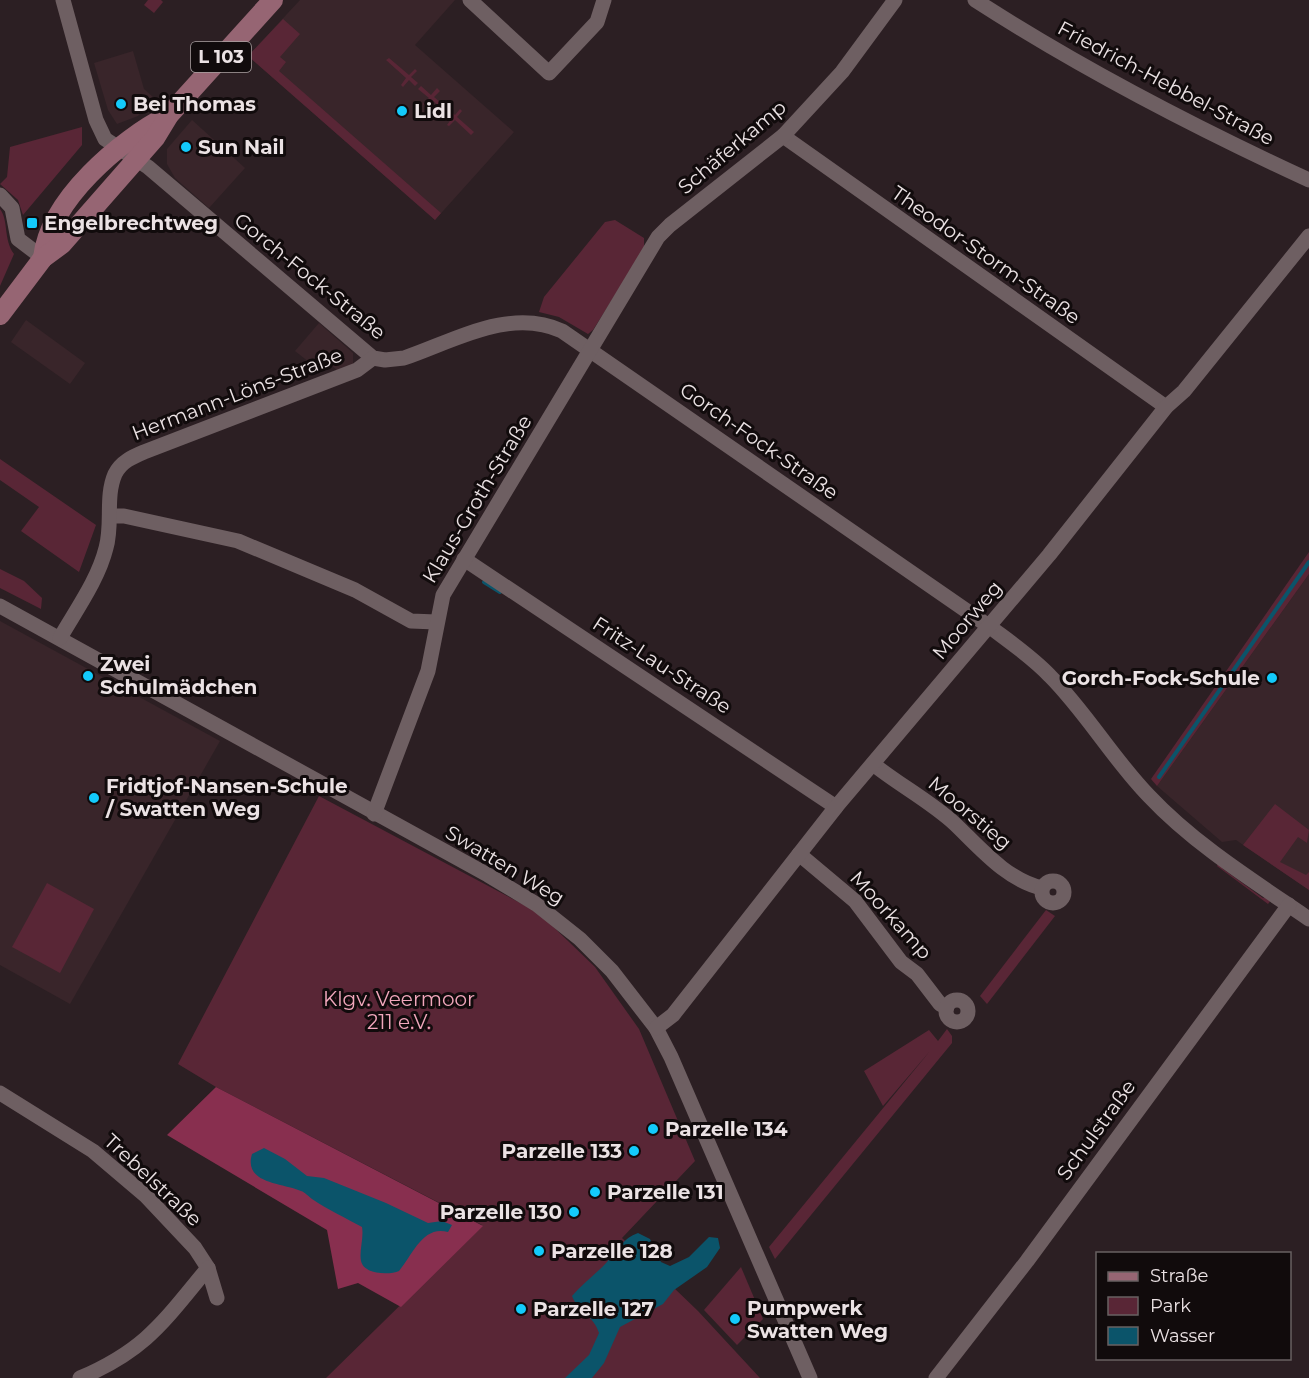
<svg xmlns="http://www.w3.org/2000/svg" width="1309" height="1378" viewBox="0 0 1309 1378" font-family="Montserrat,sans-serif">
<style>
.built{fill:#39252a}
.green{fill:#592636}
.forest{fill:#882f4f}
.water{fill:#0b546a}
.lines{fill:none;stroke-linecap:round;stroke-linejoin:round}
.stream{stroke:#0b546a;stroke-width:4}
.minor{stroke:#6e5f62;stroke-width:15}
.major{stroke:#966573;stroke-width:20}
.poi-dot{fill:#13cafb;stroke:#110b0c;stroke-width:2}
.labels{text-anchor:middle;stroke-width:6;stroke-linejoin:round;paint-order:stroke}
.shield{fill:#110b0c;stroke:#aaa2a3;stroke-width:1.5}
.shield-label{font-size:18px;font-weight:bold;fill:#ebe2e4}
.street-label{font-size:20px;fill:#ebe2e4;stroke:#110b0c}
.poi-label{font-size:20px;font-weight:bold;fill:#ebe2e4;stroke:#110b0c;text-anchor:start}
.park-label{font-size:20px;fill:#f2a7bc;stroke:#110b0c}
</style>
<rect width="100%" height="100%" fill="#2c1f23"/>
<g class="built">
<path d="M300 0H455L415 45 514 132 435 220 248 56Z"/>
<path d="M133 51 144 89 154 98 138 116 117 124 108 110 94 63Z"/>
<path d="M192 120 245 168 209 208 175 178 167 164V149Z"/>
<path d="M26 320 85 363 70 384 11 342Z"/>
<path d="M319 323 353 353V365L338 371 322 357 314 366 295 351Z"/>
<path d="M1309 574V890L1236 840 1222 842 1157 786Z"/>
<path d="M0 621 220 741 70 1004 0 965Z"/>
</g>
<g class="green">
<path d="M148 0H161L163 2 154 13 144 5Z"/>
<path d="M283 19 300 34 280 57 286 62 279 71 441 213 435 220 248 56Z"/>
<path d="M389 58 409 75 415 69 417 71 411 77 418 83 415 86 409 80 403 87 401 85 406 78 386 60Z"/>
<path d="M421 86 431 95 437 88 440 91 434 97 455 115 460 109 462 111 457 117 474 132 471 135 455 120 449 126 447 125 452 118 432 100 426 107 423 104 429 98 418 89Z"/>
<path d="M82 127V145L23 215 18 200 0 184 7 177 10 147Z"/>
<path d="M0 209C9 221 3 239 14 254L0 286Z"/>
<path d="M615 220 644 238V249L593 330 588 334 559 317 539 312 544 297 605 222Z"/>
<path d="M0 459 96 525 79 572 21 531 39 507 0 480Z"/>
<path d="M1309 552V574L1157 786 1151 779Z"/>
<path d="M0 569 24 581 42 598 41 609 0 588Z"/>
<path d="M319 796 539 913 595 967 639 1029 695 1161 622 1238 698 1311 760 1378H326L482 1225 216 1087 178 1064Z"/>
<path d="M1275 804 1309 830 1307 843 1298 837 1280 862 1306 875 1309 872V890L1243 845Z"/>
<path d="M1219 862 1223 869 1263 898 1270 895 1273 898 1268 904 1217 866Z"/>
<path d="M47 883 94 909 60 973 12 947Z"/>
<path d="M1046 910 1055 916 987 1004 980 996Z"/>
<path d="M947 1029 952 1036V1043L775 1259 769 1247 930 1051 883 1106 864 1071 929 1030 938 1041Z"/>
<path d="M741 1267 763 1319 737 1345 704 1310Z"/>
</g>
<path class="forest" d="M216 1087 483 1226 401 1307 358 1283 338 1289 327 1230 167 1135Z"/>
<g class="water">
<path d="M264 1148 285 1159 307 1176 324 1178 386 1203 428 1223 442 1221 452 1225 448 1232C423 1225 413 1254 399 1271 390 1275 364 1275 361 1261 359 1251 364 1238 362 1227 346 1218 328 1210 312 1199 309 1197 305 1192 301 1191 283 1183 243 1184 252 1154Z"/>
<path d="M638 1233 650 1239 661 1262 670 1266 689 1257 709 1237 718 1238 720 1248 707 1267 674 1290 663 1304 620 1327 604 1363 592 1378H565L589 1355 599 1333C594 1316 577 1310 572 1296 583 1283 596 1274 607 1262 617 1251 623 1238 638 1233Z"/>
</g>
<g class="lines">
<g class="stream">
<path d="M484 582 500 592"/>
<path d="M1159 777 1309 562"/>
</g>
<g class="minor">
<path d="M63 0 96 120 105 139 148 167 373 358 385 360 404 358C454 341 510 307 562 331L990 627C1010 642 1032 657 1050 676 1086 712 1113 759 1149 796 1194 844 1255 882 1309 919"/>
<path d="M470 0 549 73 597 22 604 0"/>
<path d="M975 0C1082 69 1194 127 1309 180"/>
<path d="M783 136 1166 407"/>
<path d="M0 195 12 208 18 239 43 258"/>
<path d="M110 516H124L238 541 355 590 411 621 436 622"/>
<path d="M464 559 836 807"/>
<path d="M0 606 488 875 536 904 580 939 612 971 656 1028 671 1057 810 1378"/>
<path d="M60 638C76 610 98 580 106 548 113 524 105 497 115 474 121 462 132 457 144 452L357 370 373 358"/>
<path d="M873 764C899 785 930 801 955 824 981 849 1007 880 1042 888"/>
<path d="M374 814 428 671 443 595 658 237 670 225 783 136 842 72 895 0"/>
<path d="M799 854 855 901 901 962 917 974 940 1004 947 1007"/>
<circle cx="1053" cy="892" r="11"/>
<circle cx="957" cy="1011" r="11"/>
<path d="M656 1028 673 1015 836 807 1049 555 1166 407 1184 391 1309 236"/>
<path d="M0 1093 93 1151 146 1196 195 1248 208 1268 217 1298"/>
<path d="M80 1378C146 1350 164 1321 208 1268"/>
<path d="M936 1378 1027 1261 1289 905"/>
</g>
<g class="major">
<path d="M43 258C49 200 120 140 169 115"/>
<path d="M0 315 43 258 62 244 155 138 169 115 273 0"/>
</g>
</g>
<g class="poi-dot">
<circle cx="121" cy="104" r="6"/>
<circle cx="402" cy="111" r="6"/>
<circle cx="186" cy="147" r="6"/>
<rect x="26" y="217" width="12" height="12" rx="3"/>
<circle cx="88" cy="676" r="6"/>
<circle cx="1272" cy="678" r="6"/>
<circle cx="94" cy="798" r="6"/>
<circle cx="653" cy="1129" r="6"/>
<circle cx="634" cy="1151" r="6"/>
<circle cx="595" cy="1192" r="6"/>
<circle cx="574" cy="1212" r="6"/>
<circle cx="539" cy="1251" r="6"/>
<circle cx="521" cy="1309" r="6"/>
<circle cx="735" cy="1319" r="6"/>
</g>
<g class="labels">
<rect class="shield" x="191" y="42" width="60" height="30" rx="4.5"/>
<g class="shield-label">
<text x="221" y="63">L 103</text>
</g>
<g class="street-label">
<text transform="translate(1166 83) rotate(28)" y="7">Friedrich-Hebbel-Straße</text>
<text transform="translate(732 147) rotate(-40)" y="7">Schäferkamp</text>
<text transform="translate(986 255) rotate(35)" y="7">Theodor-Storm-Straße</text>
<text transform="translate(310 276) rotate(39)" y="7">Gorch-Fock-Straße</text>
<text transform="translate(237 394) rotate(-21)" y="7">Hermann-Löns-Straße</text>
<text transform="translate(759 441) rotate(35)" y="7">Gorch-Fock-Straße</text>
<text transform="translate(477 499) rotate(-59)" y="7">Klaus-Groth-Straße</text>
<text transform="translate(967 620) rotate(-50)" y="7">Moorweg</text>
<text transform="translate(662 665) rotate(33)" y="7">Fritz-Lau-Straße</text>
<text transform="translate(970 813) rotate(40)" y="7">Moorstieg</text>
<text transform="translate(505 865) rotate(31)" y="7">Swatten Weg</text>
<text transform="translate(891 915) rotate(48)" y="7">Moorkamp</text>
<text transform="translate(1096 1130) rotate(-54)" y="7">Schulstraße</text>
<text transform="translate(153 1180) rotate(43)" y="7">Trebelstraße</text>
</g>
<g class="poi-label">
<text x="133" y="111">Bei Thomas</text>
<text x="414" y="118">Lidl</text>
<text x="198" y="154">Sun Nail</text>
<text x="44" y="230">Engelbrechtweg</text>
<text x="100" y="671">Zwei<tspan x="100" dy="23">Schulmädchen</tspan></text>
<text x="1260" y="685" text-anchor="end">Gorch-Fock-Schule</text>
<text x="106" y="793">Fridtjof-Nansen-Schule<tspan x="106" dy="23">/ Swatten Weg</tspan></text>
<text x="665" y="1136">Parzelle 134</text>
<text x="622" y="1158" text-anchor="end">Parzelle 133</text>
<text x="607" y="1199">Parzelle 131</text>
<text x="562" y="1219" text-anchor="end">Parzelle 130</text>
<text x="551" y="1258">Parzelle 128</text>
<text x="747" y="1315">Pumpwerk<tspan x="747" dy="23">Swatten Weg</tspan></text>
<text x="533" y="1316">Parzelle 127</text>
</g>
<g class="park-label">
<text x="399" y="1006">Klgv. Veermoor<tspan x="399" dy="23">211 e.V.</tspan></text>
</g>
</g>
<rect x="1096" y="1252" width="195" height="108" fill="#110b0c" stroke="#686162" stroke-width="1.5"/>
<rect x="1108" y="1272" width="30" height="9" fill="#966573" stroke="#686162" stroke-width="1.5"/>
<text x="1150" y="1282" font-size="18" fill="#ebe2e4">Straße</text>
<rect x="1108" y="1297" width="30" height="18" fill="#592636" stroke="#686162" stroke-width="1.5"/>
<text x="1150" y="1312" font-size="18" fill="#ebe2e4">Park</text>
<rect x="1108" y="1327" width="30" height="18" fill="#0b546a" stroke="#686162" stroke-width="1.5"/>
<text x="1150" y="1342" font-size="18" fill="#ebe2e4">Wasser</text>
</svg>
